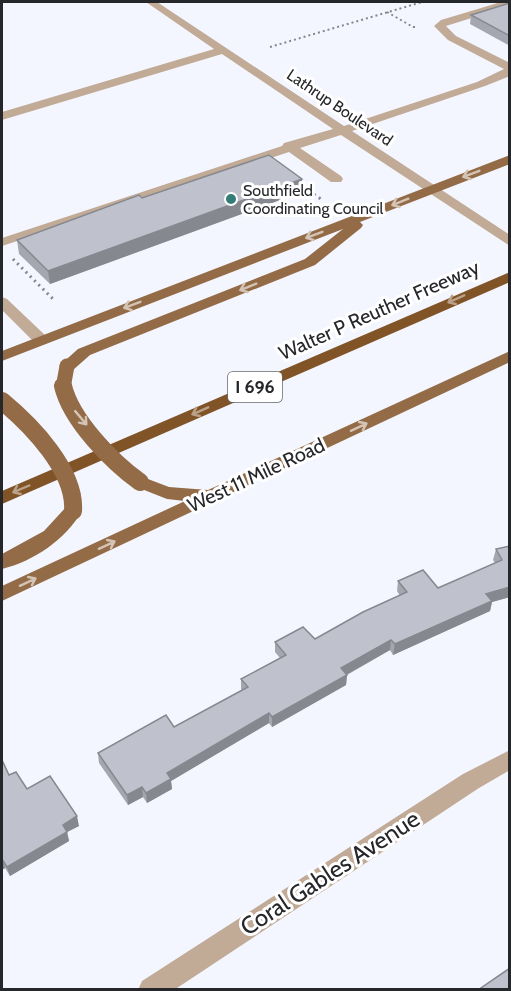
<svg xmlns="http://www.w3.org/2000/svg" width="511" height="991" viewBox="0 0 511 991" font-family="Cabin,sans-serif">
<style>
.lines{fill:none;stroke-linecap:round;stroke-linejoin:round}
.path-far1{stroke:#84868c;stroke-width:2;stroke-dasharray:2 3;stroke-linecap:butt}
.path{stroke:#84868c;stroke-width:3;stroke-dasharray:2 4;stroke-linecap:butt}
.minor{fill:#c1ab97;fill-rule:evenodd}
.major{fill:#936b46;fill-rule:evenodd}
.highway{fill:#815427;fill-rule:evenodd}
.major-bridge-far1{stroke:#936b46;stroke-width:15}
.major-bridge{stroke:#936b46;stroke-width:18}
.wall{fill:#a4a7af}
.shaded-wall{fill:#86888f}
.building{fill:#bfc2cc;stroke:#86888f;stroke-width:1.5}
.oneway{stroke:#d4c4b5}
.oneway2{stroke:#baa188}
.poi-dot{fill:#337c78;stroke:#fff;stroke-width:2}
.labels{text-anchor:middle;stroke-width:6;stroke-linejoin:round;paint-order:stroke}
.far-street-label{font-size:16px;fill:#26272b;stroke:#fff}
.far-poi-label{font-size:16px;fill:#26272b;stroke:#fff;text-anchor:start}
.shield{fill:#fff;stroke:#67686b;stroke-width:1.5}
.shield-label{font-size:18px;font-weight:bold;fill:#26272b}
.street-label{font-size:20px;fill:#26272b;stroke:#fff}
.near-street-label{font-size:24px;fill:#26272b;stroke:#fff}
</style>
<rect width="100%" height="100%" fill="#f4f6ff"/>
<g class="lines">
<g class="path-far1">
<path d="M387 12 413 27H418"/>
<path d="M270 47 422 2"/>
</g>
<g class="path">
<path d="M299 184 321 199"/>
<path d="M13 259 53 299"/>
</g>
<g class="minor">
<path d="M146 2H157L344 126 477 82 504 69 448 40 434 26 441 20 501 2H510V6L446 26 456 36 510 63V76L485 86 352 131 510 235V246L341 135 300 148 341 176 343 179 341 182H331L289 152 2 246V238L282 146 284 143 333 129 222 54 2 120V112L214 49Z"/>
<path d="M2 297 7 299 47 337 49 340 47 343H35L2 310Z"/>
<path d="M510 750V770L479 788 174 990H138L142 981 463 774Z"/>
</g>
<g class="major">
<path d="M510 155V164L360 222 363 225 361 228 315 265 90 355 73 370 67 371 59 366 78 349 305 259 343 229 2 361V351Z"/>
<path d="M510 351V362L2 601V586L185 501 167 499 134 486 131 482 134 478 140 476 169 487 208 490Z"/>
<path d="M73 504 79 506 82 511C65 540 34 561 2 569V554L44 531 67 506Z"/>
</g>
<path class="highway" d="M510 272V282L2 504V491Z"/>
<path class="major-bridge-far1" d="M63 388 67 366"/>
<g class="major-bridge">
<path d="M63 386C71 420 112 462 140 482"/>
<path d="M2 401C31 425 76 471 73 511"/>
</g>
</g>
<g class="wall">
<path d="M510 3V46L470 24 471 15Z"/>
<path d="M302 192 50 284 19 254 17 240 142 198Z"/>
<path d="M510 546V597L492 602 490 611 393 655 390 650 347 675 346 685 272 727 269 723 171 781 172 789 147 803 143 797 128 805 99 763 98 753 174 727 242 690 241 689V679L280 658 275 652V642L315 639 400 596 397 591 398 581 438 588 495 563 493 560 496 549Z"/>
<path d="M2 760 9 775 27 789 79 826 67 832 69 841 10 876 5 868 2 870Z"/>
</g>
<g class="shaded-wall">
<path d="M302 179V192L50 284 48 271Z"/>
<path d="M510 587V597L492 602 490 611 393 655 395 644 486 594Z"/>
<path d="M391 640 390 650 344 676 347 675 346 685 272 727V717L341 668Z"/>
<path d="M269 713V723L171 781 172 789 147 803 146 793 167 773Z"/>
<path d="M142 787 143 797 128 805 127 795Z"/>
<path d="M77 816 79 826 67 832 69 841 10 876 7 867 63 825Z"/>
<path d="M2 859 5 868 2 870Z"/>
</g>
<g class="building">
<path d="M510 3V36L471 15Z"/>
<path d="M269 155 302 179 48 271 17 240 139 195 142 198Z"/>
<path d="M510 546V587L486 594 492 601 395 644 391 640 341 668 347 675 272 717 269 713 167 773 171 779 146 793 142 787 127 795 98 753 166 715 174 727 248 687 241 679 286 655 275 642 303 627 315 639 363 612 407 592 398 581 423 570 438 588 502 560 496 549Z"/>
<path d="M2 760 9 775 16 772 27 789 50 776 77 816 63 825 67 832 7 867 2 859V860Z"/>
<path d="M510 968V990H478Z"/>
</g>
<defs><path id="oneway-shaft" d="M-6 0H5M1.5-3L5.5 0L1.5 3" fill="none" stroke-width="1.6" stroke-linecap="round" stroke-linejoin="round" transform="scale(1.5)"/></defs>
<g class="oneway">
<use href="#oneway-shaft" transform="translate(471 174) rotate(159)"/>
<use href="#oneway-shaft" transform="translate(400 202) rotate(158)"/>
<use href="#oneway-shaft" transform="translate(314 235) rotate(159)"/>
<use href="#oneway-shaft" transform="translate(248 287) rotate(158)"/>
<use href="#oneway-shaft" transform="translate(132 305) rotate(159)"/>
<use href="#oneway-shaft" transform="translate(81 418) rotate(50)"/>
<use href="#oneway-shaft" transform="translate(359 427) rotate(-25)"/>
<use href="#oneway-shaft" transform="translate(107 545) rotate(-25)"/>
<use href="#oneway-shaft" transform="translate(28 582) rotate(-25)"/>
</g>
<g class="oneway2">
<use href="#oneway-shaft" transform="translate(456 299) rotate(156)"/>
<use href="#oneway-shaft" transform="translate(200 411) rotate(156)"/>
<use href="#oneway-shaft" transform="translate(21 489) rotate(157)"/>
</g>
<circle class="poi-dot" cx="231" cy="199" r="6"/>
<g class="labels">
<g class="far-street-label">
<text transform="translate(340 107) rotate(34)" y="6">Lathrup Boulevard</text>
</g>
<g class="far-poi-label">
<text x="243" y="196">Southfield<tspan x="243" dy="18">Coordinating Council</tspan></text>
</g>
<rect class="shield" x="228" y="372" width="54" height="30" rx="4.5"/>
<g class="shield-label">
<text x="255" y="393">I 696</text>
</g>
<g class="street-label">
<text transform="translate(379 310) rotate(-24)" y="7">Walter P Reuther Freeway</text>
<text transform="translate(256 475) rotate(-25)" y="7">West 11 Mile Road</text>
</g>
<g class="near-street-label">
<text transform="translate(330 873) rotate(-33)" y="8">Coral Gables Avenue</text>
</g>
</g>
<rect width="511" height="991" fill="none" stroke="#26272b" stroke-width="6"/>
</svg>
